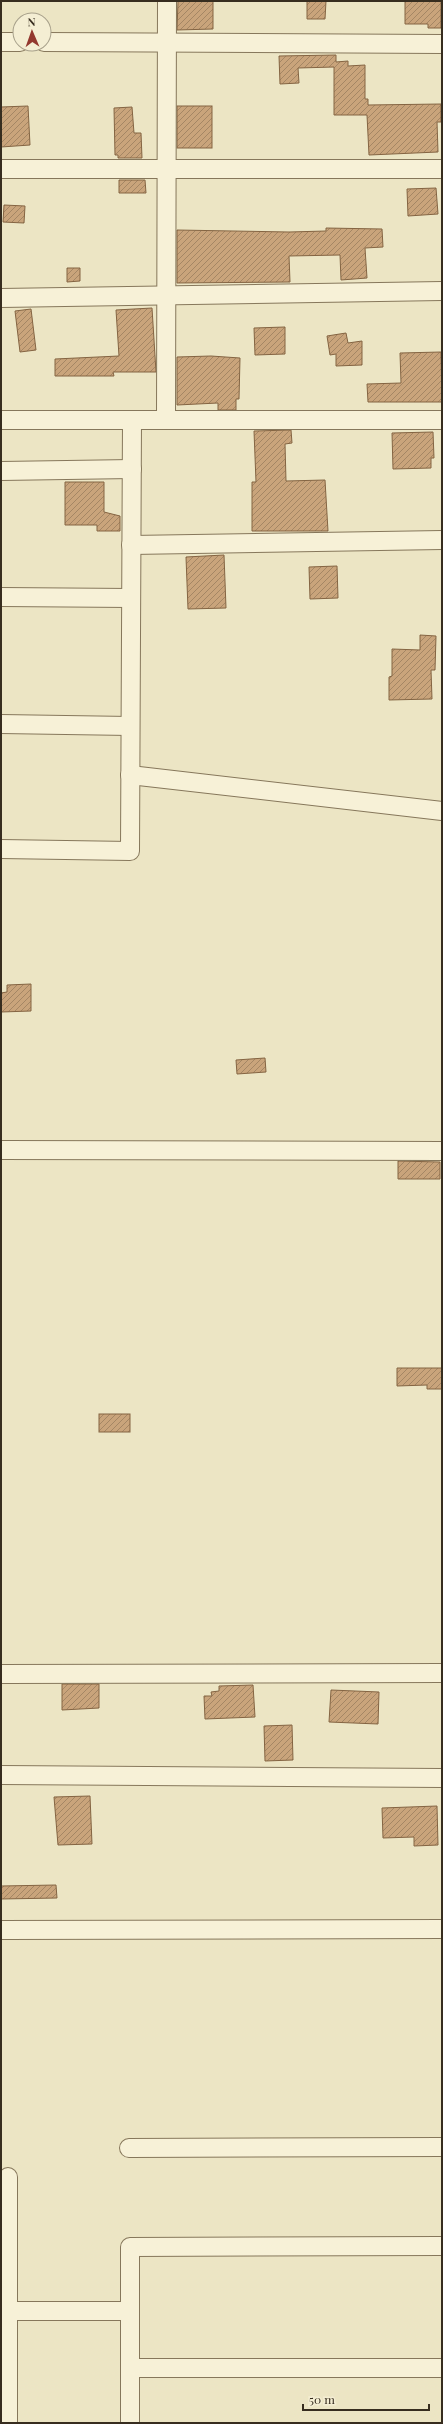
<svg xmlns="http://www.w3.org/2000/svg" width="443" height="2424" viewBox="0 0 443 2424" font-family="'Playfair Display',serif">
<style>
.building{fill:url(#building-hatch);stroke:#846442}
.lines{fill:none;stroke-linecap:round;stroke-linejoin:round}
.minor-casing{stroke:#86775b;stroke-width:20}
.minor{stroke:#f7f1d7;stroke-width:18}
</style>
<defs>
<pattern id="building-hatch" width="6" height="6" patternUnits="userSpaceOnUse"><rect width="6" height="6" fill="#c9a47b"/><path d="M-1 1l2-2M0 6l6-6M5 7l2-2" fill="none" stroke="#a48664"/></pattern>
</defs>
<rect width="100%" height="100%" fill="#ece5c4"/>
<g class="building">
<path d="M178 1H213V29L177 30Z"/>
<path d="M307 1H326L325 19H307Z"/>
<path d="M405 1H441V28H428V24H405Z"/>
<path d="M336 55V62L348 61V66L365 65V99H368V105L441 104V122H437L438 152 369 155 367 115H334V67L298 68 299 83 280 84 279 56Z"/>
<path d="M28 106 30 145 1 147V107Z"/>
<rect x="177" y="106" width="35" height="42"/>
<path d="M132 107 134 133H141L142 158H118V155H115L114 108Z"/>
<path d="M119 180H145L146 193H119Z"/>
<path d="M436 188 438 214 408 216 407 189Z"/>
<path d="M4 205 25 206 24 223 3 222Z"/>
<path d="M326 228 382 229 383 247 365 248 367 278 341 280 340 255 289 256 290 282 177 283V230L289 232 326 231Z"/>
<path d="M67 268H80V281L67 282Z"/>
<path d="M152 308 156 372H113L114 376H55V359L119 356 116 310Z"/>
<path d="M31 309 36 350 20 352 15 311Z"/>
<path d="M285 327V354L255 355 254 328Z"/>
<path d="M346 333 348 343 362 341V365L336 366V354L330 355 327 336Z"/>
<path d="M441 352 442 402H368L367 384 401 383 400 353Z"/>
<path d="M211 356 240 358 239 399H236V410H218V403L177 405V357Z"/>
<path d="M291 430 292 443 285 444 286 481 325 480 328 531H252V482H256L254 431Z"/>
<path d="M433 432 434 458H431V468L393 469 392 433Z"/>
<path d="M65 482H104V512L120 516V531H97V525H65Z"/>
<path d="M224 555 226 608 188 609 186 557Z"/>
<path d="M337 566 338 598 310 599 309 567Z"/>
<path d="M420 635 436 636 435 670H431L432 699 389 700V677L392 676V649L420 650Z"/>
<path d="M31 984V1011L1 1012V993L7 992V985Z"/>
<path d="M265 1058 266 1072 237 1074 236 1060Z"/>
<path d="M398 1161 440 1162V1179H398Z"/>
<path d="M397 1368H442V1389H427V1385L397 1386Z"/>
<rect x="99" y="1414" width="31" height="18"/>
<path d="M62 1684H99V1708L62 1710Z"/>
<path d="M253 1685 255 1717 205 1719 204 1696H212L211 1692 219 1691V1686Z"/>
<path d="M331 1690 379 1692 378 1724 329 1722Z"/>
<path d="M292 1725 293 1760 265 1761 264 1726Z"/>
<path d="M90 1796 92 1844 58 1845 54 1797Z"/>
<path d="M437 1806 438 1845 414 1846V1837L383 1838 382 1808Z"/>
<path d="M56 1885 57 1898 1 1899V1886Z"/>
</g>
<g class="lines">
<g class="minor-casing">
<g id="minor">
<path d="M1 42H20"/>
<path d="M44 42 442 44"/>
<path d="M1 169H442"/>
<path d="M1 298 442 291"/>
<path d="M1 420H442"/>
<path d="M166 420 167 1"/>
<path d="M1 471 132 469"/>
<path d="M131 545 442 540"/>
<path d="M1 597 131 598"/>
<path d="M1 724 130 726"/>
<path d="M130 775 442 811"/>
<path d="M1 849 130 851 132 421"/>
<path d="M1 1150 442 1151"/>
<path d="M1 1674 442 1673"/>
<path d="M1 1775 442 1778"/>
<path d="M1 1930 442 1929"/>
<path d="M129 2148 442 2147"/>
<path d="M8 2177V2423"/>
<path d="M1 2311H130"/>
<path d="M130 2368H442"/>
<path d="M130 2423V2247L442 2246"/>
</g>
</g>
<use href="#minor" class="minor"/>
</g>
<rect width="443" height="2424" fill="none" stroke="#372d1f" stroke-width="4"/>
<g transform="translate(32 32) rotate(358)"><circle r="19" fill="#f4eed3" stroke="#a8a18b"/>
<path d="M0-3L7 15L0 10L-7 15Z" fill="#93382e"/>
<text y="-6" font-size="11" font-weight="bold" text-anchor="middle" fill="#372d1f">N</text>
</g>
<path d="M303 2404v6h126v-6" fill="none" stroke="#372d1f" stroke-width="2"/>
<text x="309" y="2404" font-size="12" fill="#372d1f" stroke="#f4eed3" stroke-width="3" paint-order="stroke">50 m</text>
</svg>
